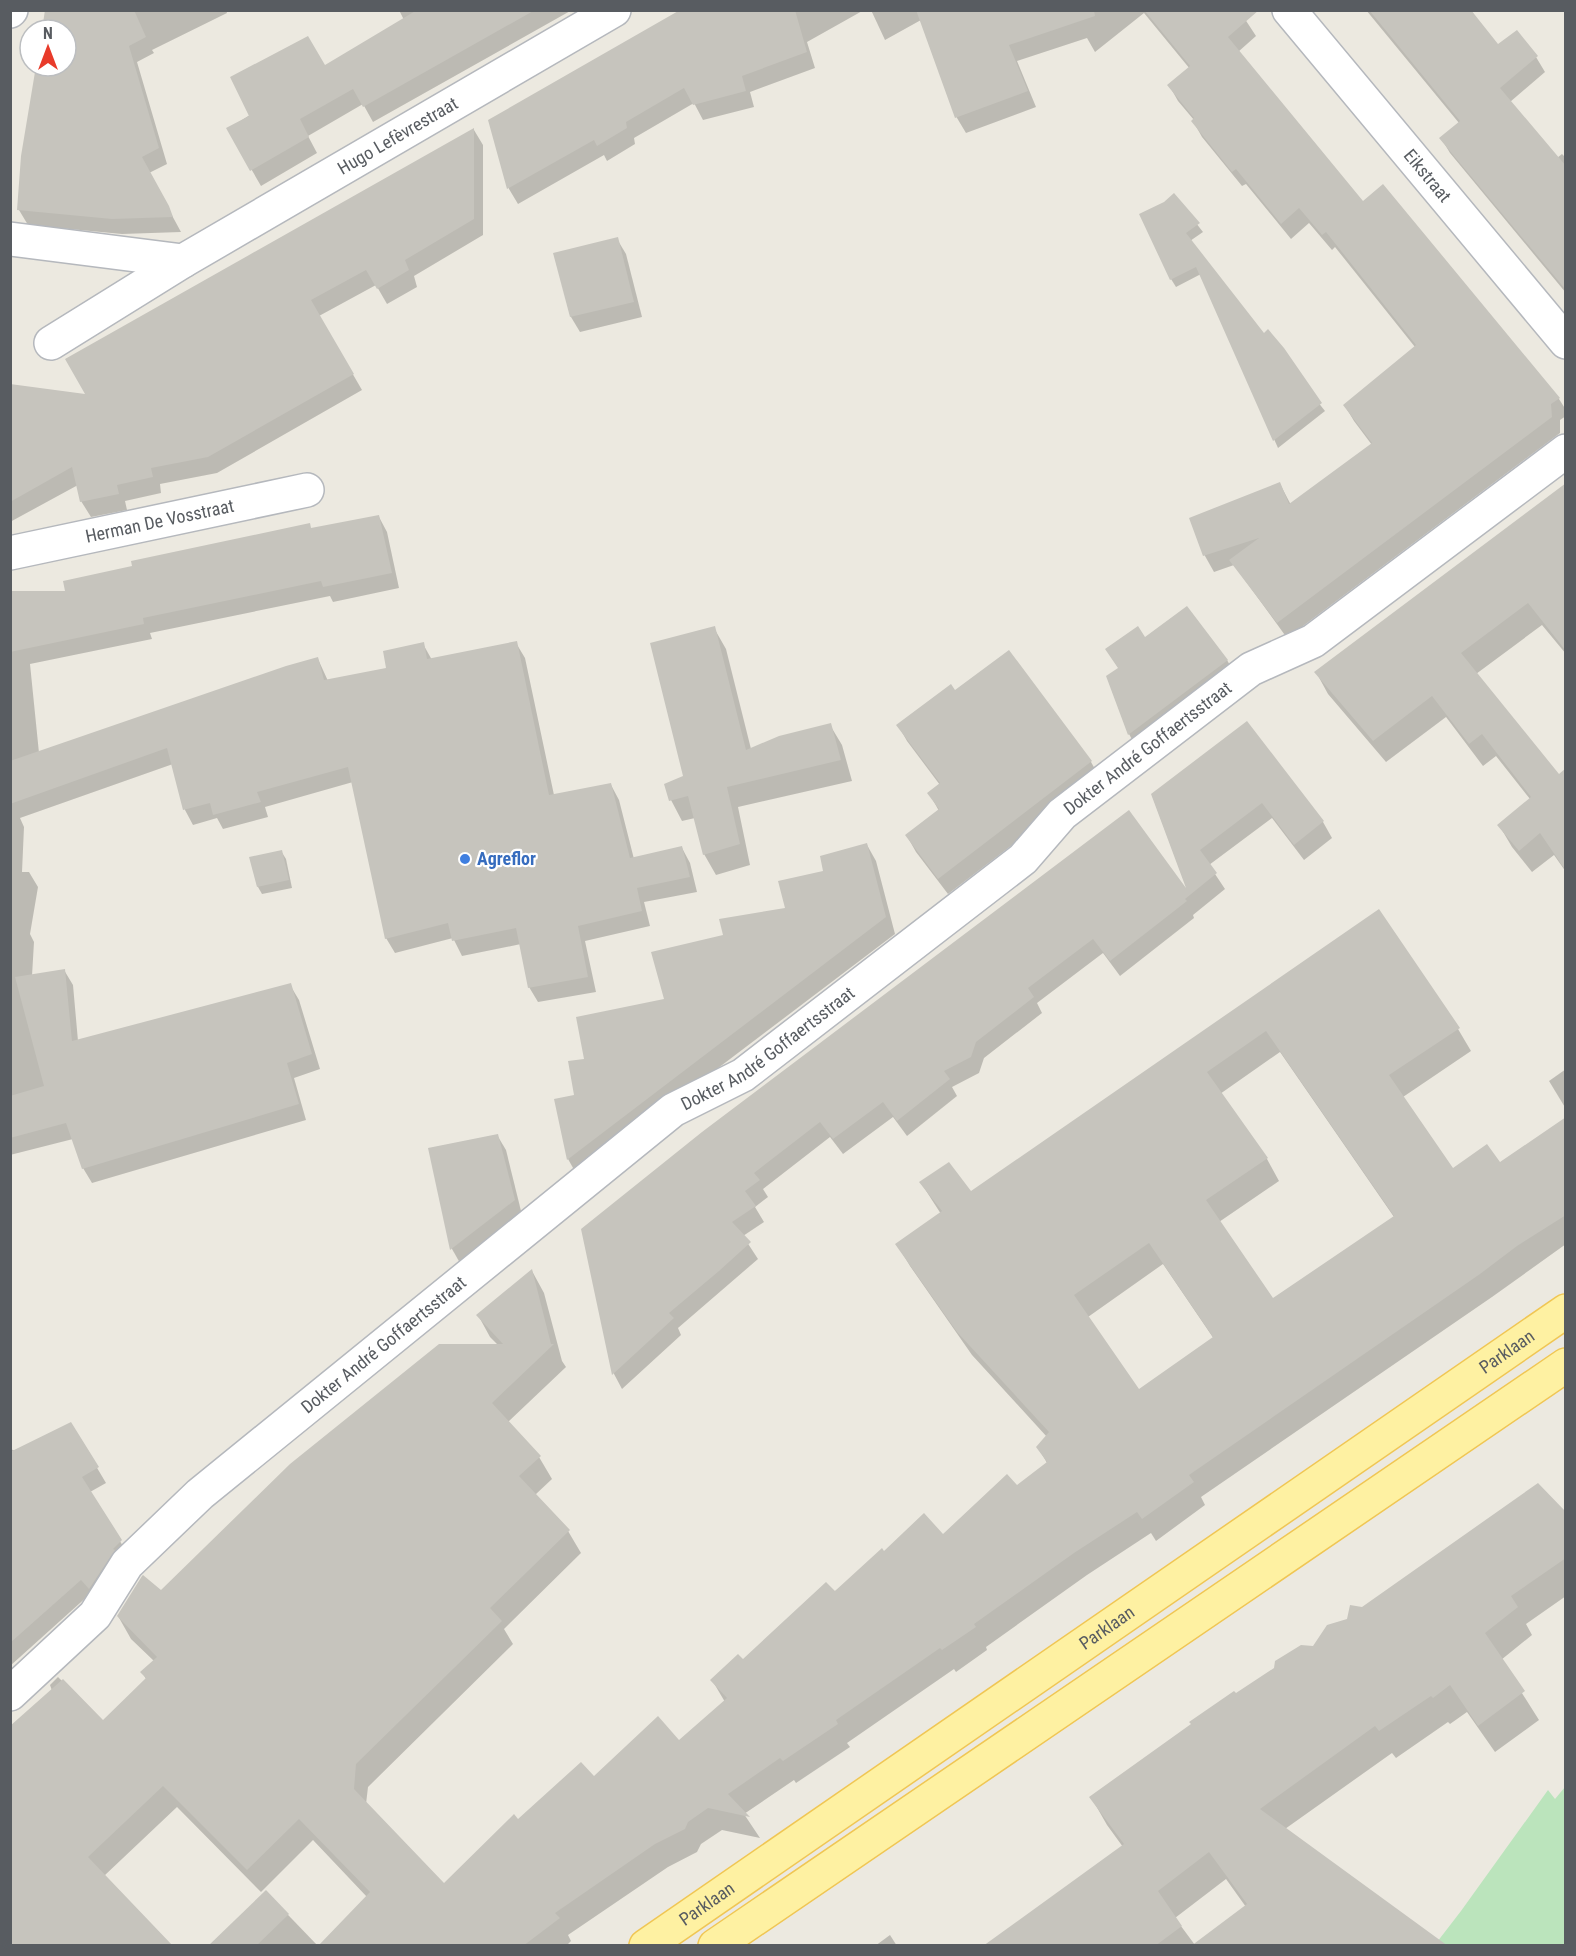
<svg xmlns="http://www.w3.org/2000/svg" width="1576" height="1956" viewBox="0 0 1576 1956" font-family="'Roboto Condensed',sans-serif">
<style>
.green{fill:#bbe4bc}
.shadow{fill:#0003;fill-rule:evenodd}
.building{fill:#c6c4bd;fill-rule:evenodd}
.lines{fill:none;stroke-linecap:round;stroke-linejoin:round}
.minor-casing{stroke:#b5b8bd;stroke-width:36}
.primary-casing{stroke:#f0c654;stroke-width:36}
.minor{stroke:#fff;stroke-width:33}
.primary{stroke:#fef1a2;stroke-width:33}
.shop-dot{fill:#3f7fe0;stroke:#fff;stroke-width:2}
.labels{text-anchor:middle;stroke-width:4.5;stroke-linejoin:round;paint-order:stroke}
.street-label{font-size:18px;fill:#585c61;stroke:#fff}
.shop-label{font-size:18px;font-weight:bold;fill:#366cbe;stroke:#fff;text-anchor:start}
</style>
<rect width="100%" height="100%" fill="#ece9e0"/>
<path class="green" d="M1565 1787V1945L1434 1946 1461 1911 1548 1790 1555 1799Z"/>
<g class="shadow">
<path d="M47 10H226L227 13 152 50 154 53 137 62 167 164 149 173 181 232 122 234 28 225 19 210 38 66H66V30H44Z"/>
<path d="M399 10H572L373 122 363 104 308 136 317 153 261 186 228 129 324 67 404 20Z"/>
<path d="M683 10H864L807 42 815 68 750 92 754 107 703 120 694 103 634 138 635 144 607 161 604 155 518 204 509 189 490 120Z"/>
<path d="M871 10H1239L1256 36 1238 52 1362 203 1383 186 1559 399 1566 410V416L1560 420V433L1287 638 1234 565 1214 572 1205 556 1191 519 1280 484 1291 505 1372 445 1354 421 1345 406 1415 347 1335 247 1332 250 1309 223 1291 239 1246 184 1242 186 1202 137 1193 121 1194 120 1178 101 1169 85 1190 69 1144 13 1095 52 1087 38 1017 61 1036 107 966 133 957 118 921 20 885 40Z"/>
<path d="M1366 10H1467L1498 46 1536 57 1545 72 1510 102 1557 158 1562 154 1566 158V293L1450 153 1441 138 1459 123Z"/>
<path d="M474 130 483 145V235L414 276 417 287 387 304 376 285 319 316 362 390 217 473 160 484 161 493 125 501 127 510 91 517 81 501 78 485 10 522V385L87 395Z"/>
<path d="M1174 195 1203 232 1190 241 1325 411 1278 448 1201 274 1176 287 1171 279 1165 203Z"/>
<path d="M617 239 626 254 642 317 580 332 571 317 555 254Z"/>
<path d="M1566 485V654L1542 625 1476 674 1566 785V872L1554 855 1532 872 1512 847 1499 825 1530 799 1496 756 1483 766 1446 717 1386 762 1328 694 1316 672Z"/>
<path d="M379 517 387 532 399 588 333 602 330 596 150 633 152 639 30 664 39 753 318 659 328 681 387 669 423 644 432 660 516 643 525 658 554 795 611 785 619 800 634 859 682 848 690 863 697 892 644 902 650 926 585 941 596 992 538 1002 529 987 521 944 462 956 453 938 395 953 386 938 353 782 265 807 268 817 223 829 217 818 193 825 185 810 173 764 20 818 24 827 22 872H29L38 887 30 934 34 942 32 976 64 970 73 985 78 1041 290 985 299 1000 320 1069 294 1078 306 1120 92 1183 83 1168 73 1139 10 1155V593L67 592 312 530Z"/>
<path d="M714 628 726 649 751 749 830 725 842 745 852 781 738 807 750 865 716 875 704 854 695 818 682 821 671 800 685 777Z"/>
<path d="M1145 639 1227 660 1236 676 1138 750 1129 734 1119 669 1107 649Z"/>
<path d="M1009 652 1091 762 1100 778 948 894 916 852 907 836 939 811 929 793 940 785 907 741 898 725 955 692Z"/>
<path d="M1246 723 1323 822 1332 838 1304 860 1272 818 1209 865 1225 889 1193 915 1194 918 1120 976 1103 953 1037 1003 1042 1013 984 1058 979 1073 952 1087 957 1096 907 1136 893 1117 843 1154 830 1137 763 1189 768 1197 755 1207 764 1222 743 1236 758 1259 678 1328 681 1335 622 1389 614 1374 583 1230 1128 812 1189 894 1152 795Z"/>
<path d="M867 845 876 861 895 934 577 1175 568 1159 556 1100 576 1096 585 1060 666 1000 724 936 786 909Z"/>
<path d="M281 851 286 859 292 888 262 894 258 887 251 858Z"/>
<path d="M1378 911 1458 1029 1471 1051 1403 1097 1452 1170 1500 1164 1566 1118V1244L1492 1297 1201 1497 1205 1505 1156 1541 1151 1533 1087 1575 986 1647 987 1650 956 1672 954 1669 847 1743 850 1747 796 1783 794 1780 744 1814 760 1838 722 1830 701 1844 697 1852 668 1867 568 1935 571 1941 566 1946H321L367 1897 313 1840 261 1892 177 1807 104 1876 10 1946 63 1722 50 1685 58 1677 103 1722 146 1679 142 1672 154 1661 131 1639 118 1616 161 1592 499 1346 490 1337 478 1315 532 1271 544 1293 562 1361 566 1367 508 1422 539 1457 552 1479 535 1495 568 1531 581 1553 504 1629 513 1644 368 1787 366 1804 444 1885 518 1821 594 1779 679 1742 725 1702 712 1680 743 1661 884 1554 943 1536 1017 1487 1047 1463 1038 1447 1047 1437 972 1355 910 1266 897 1244 941 1214 921 1183 970 1193ZM1280 1052 1394 1217 1273 1300 1219 1222 1279 1181 1267 1159 1220 1094ZM1163 1264 1214 1339 1138 1391 1088 1317Z"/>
<path d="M1566 1069V1109L1549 1081Z"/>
<path d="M497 1135 506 1150 522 1215 460 1263 452 1249 430 1149Z"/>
<path d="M71 1424 106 1483 90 1492 129 1556 90 1594 10 1666V1449L16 1451Z"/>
<path d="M1566 1514V1596L1526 1624 1532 1635 1501 1660 1539 1720 1495 1752 1467 1712 1450 1724 1448 1722 1396 1758 1392 1753 1285 1829 1433 1946H986L1123 1847 1107 1825 1091 1797 1236 1695 1314 1648 1363 1608ZM1226 1879 1246 1907 1195 1945 1175 1918Z"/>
<path d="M266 1892 318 1946H212Z"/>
<path d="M890 1935 897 1946H875Z"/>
</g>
<g class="building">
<path d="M45 10H134L146 37 129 46 159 148 142 157 169 206 173 217 112 219 17 210 21 156 36 66H66V30H42Z"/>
<path d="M417 10H535L363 107 353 89 300 119 309 137 250 171 226 128 249 116 230 77 308 36 325 65Z"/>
<path d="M680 10H795L807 52 742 76 746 91 693 105 684 88 626 122 627 128 597 146 594 140 507 189 488 120Z"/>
<path d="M916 10H1094L1095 16 1009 45 1028 91 955 118Z"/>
<path d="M1144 10H1259L1228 37 1363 201 1383 184 1560 398 1551 404 1552 417 1277 623 1229 560 1259 538 1203 556 1189 518 1280 482 1289 504 1372 443 1343 405 1416 345 1326 232 1322 235 1299 208 1281 224 1236 169 1232 172 1191 121 1194 118 1167 85 1190 66Z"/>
<path d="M1369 10H1471L1498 44 1517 30 1538 56 1500 88 1566 166V290L1439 138 1460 121Z"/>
<path d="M474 128V219L405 260 409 270 377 289 366 270 311 300 354 374 208 457 151 468 153 477 117 485 119 494 80 502 72 467 10 502V384L85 394 65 359Z"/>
<path d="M1174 193 1200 223 1186 233 1264 333 1268 329 1284 348 1322 403 1273 441 1196 267 1170 280 1139 214 1164 202Z"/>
<path d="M618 237 634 302 570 317 553 253Z"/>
<path d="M1566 483V651L1528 603 1461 653 1559 774 1566 768V871L1540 833 1519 851 1497 825 1531 797 1482 734 1469 744 1432 696 1373 741 1314 672Z"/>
<path d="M379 515 392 573 323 587 321 581 143 618 144 624 10 652V591H65L63 581 132 566 131 561 310 523 311 528Z"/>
<path d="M1187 606 1228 660 1128 735 1106 676 1118 668 1105 649 1138 626 1145 637Z"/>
<path d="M715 626 746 750 779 736 831 723 841 760 727 787 740 844 703 855 688 796 669 801 664 784 683 776 650 643Z"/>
<path d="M517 641 549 795 611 783 630 858 682 846 690 877 637 888 642 911 578 926 588 977 528 988 516 928 452 941 448 923 385 939 348 767 257 792 261 802 213 815 210 803 183 810 167 748 10 804V761L286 666 318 657 324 680 386 668 383 651 424 642 427 659Z"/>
<path d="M1009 650 1092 761 938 879 905 835 939 809 927 793 940 783 896 725 951 684 955 690Z"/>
<path d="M1247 721 1324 821 1294 845 1262 803 1200 850 1217 873 1185 899 1187 901 1110 961 1093 939 1028 988 1034 997 976 1042 971 1057 944 1071 950 1079 897 1121 883 1102 833 1139 820 1122 754 1173 760 1180 745 1191 756 1206 732 1222 751 1242 719 1271 669 1313 674 1318 612 1375 581 1229 702 1132 1129 810 1186 888 1151 794Z"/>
<path d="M867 843 886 917 567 1160 554 1099 574 1095 568 1061 584 1059 576 1017 664 999 651 952 723 935 719 919 785 908 778 881 823 871 820 856Z"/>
<path d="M282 850 289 880 257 887 249 857Z"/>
<path d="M1379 909 1460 1028 1389 1075 1453 1168 1487 1144 1500 1162 1566 1117V1215L1517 1246 1480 1274 1189 1475 1194 1482 1142 1519 1137 1512 1074 1553 974 1624 976 1627 942 1650 940 1648 836 1720 838 1724 783 1761 780 1758 728 1794 750 1817 708 1808 688 1822 685 1829 655 1844 555 1913 560 1918 523 1946H318L370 1892 299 1819 247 1870 163 1786 88 1857 173 1946H10V1726L63 1679 103 1720 146 1678 140 1672 157 1657 117 1616 142 1576 143 1575 161 1590 290 1464 439 1344H503L476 1315 532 1269 551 1344H554L492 1403 541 1456 519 1476 570 1530 490 1608 502 1621 356 1764 354 1789 444 1883 514 1814 518 1819 581 1762 594 1776 658 1716 679 1740 727 1698 710 1680 738 1654 743 1659 826 1582 835 1591 882 1548 884 1551 924 1513 943 1534 1007 1474 1017 1485 1047 1462 1036 1447 1049 1432 957 1332 895 1244 942 1211 919 1182 949 1162 971 1191ZM1266 1031 1394 1216 1273 1298 1206 1200 1268 1158 1207 1072ZM1149 1243 1213 1337 1139 1389 1074 1295Z"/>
<path d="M65 969 72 1041 291 983 312 1054 287 1063 299 1104 82 1169 66 1123 10 1138V1096L44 1086 15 977Z"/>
<path d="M498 1134 515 1200 450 1250 428 1148Z"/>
<path d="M71 1422 99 1467 82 1477 122 1540 113 1549 115 1550 89 1589 81 1580 10 1643V1452Z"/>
<path d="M1538 1483 1566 1512V1558L1511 1596 1518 1607 1485 1633 1525 1691 1478 1726 1450 1685 1433 1698 1431 1696 1379 1731 1375 1726 1260 1809 1448 1946H1191L1247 1904 1209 1852 1158 1891 1182 1926 1155 1946H983L1124 1844 1089 1797 1191 1724 1189 1722 1234 1691 1236 1693 1274 1668 1275 1661 1301 1645 1313 1646 1327 1625 1347 1619 1350 1605 1362 1607Z"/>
<path d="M266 1890 289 1914 256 1946H208Z"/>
</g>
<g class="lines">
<g class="minor-casing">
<g id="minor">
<path id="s1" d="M1289 10 1566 342"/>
<path d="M10 11 11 10"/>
<path id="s2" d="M10 239 183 261 614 10"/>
<path d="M51 343 183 261"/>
<path id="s3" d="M10 553 307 490"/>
<path id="s4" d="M10 1694 95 1615 127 1564 200 1494 673 1110 743 1075 1023 859 1062 814 1251 669 1313 641 1566 451"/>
</g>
</g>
<g class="primary-casing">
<g id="primary">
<path id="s5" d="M646 1946 1566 1311"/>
<path d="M715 1946 1566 1365"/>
</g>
</g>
<use href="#minor" class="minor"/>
<use href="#primary" class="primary"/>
</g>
<circle class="shop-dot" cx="465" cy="859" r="6"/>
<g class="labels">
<g class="street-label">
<text dy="6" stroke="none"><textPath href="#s2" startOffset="423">Hugo Lefèvrestraat</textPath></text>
<text dy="6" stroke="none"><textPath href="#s1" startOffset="216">Eikstraat</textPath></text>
<text dy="6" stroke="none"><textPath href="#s3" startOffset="153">Herman De Vosstraat</textPath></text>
<text dy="6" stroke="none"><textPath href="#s4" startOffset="1486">Dokter André Goffaertsstraat</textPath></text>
<text dy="6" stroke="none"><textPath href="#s4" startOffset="1000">Dokter André Goffaertsstraat</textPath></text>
<text dy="6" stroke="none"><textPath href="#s4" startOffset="514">Dokter André Goffaertsstraat</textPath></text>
<text dy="6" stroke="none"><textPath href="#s5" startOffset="1046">Parklaan</textPath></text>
<text dy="6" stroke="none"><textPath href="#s5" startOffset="560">Parklaan</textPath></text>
<text dy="6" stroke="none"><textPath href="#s5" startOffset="74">Parklaan</textPath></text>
</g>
<g class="shop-label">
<text x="477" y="865">Agreflor</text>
</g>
</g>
<rect width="1576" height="1956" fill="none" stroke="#585c61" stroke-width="24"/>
<g transform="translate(48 48)"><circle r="28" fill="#ffffff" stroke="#bcbec0" stroke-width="1.5"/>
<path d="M0-4.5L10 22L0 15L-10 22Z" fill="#e83b2a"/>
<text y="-9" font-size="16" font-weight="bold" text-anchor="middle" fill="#585c61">N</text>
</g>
</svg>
